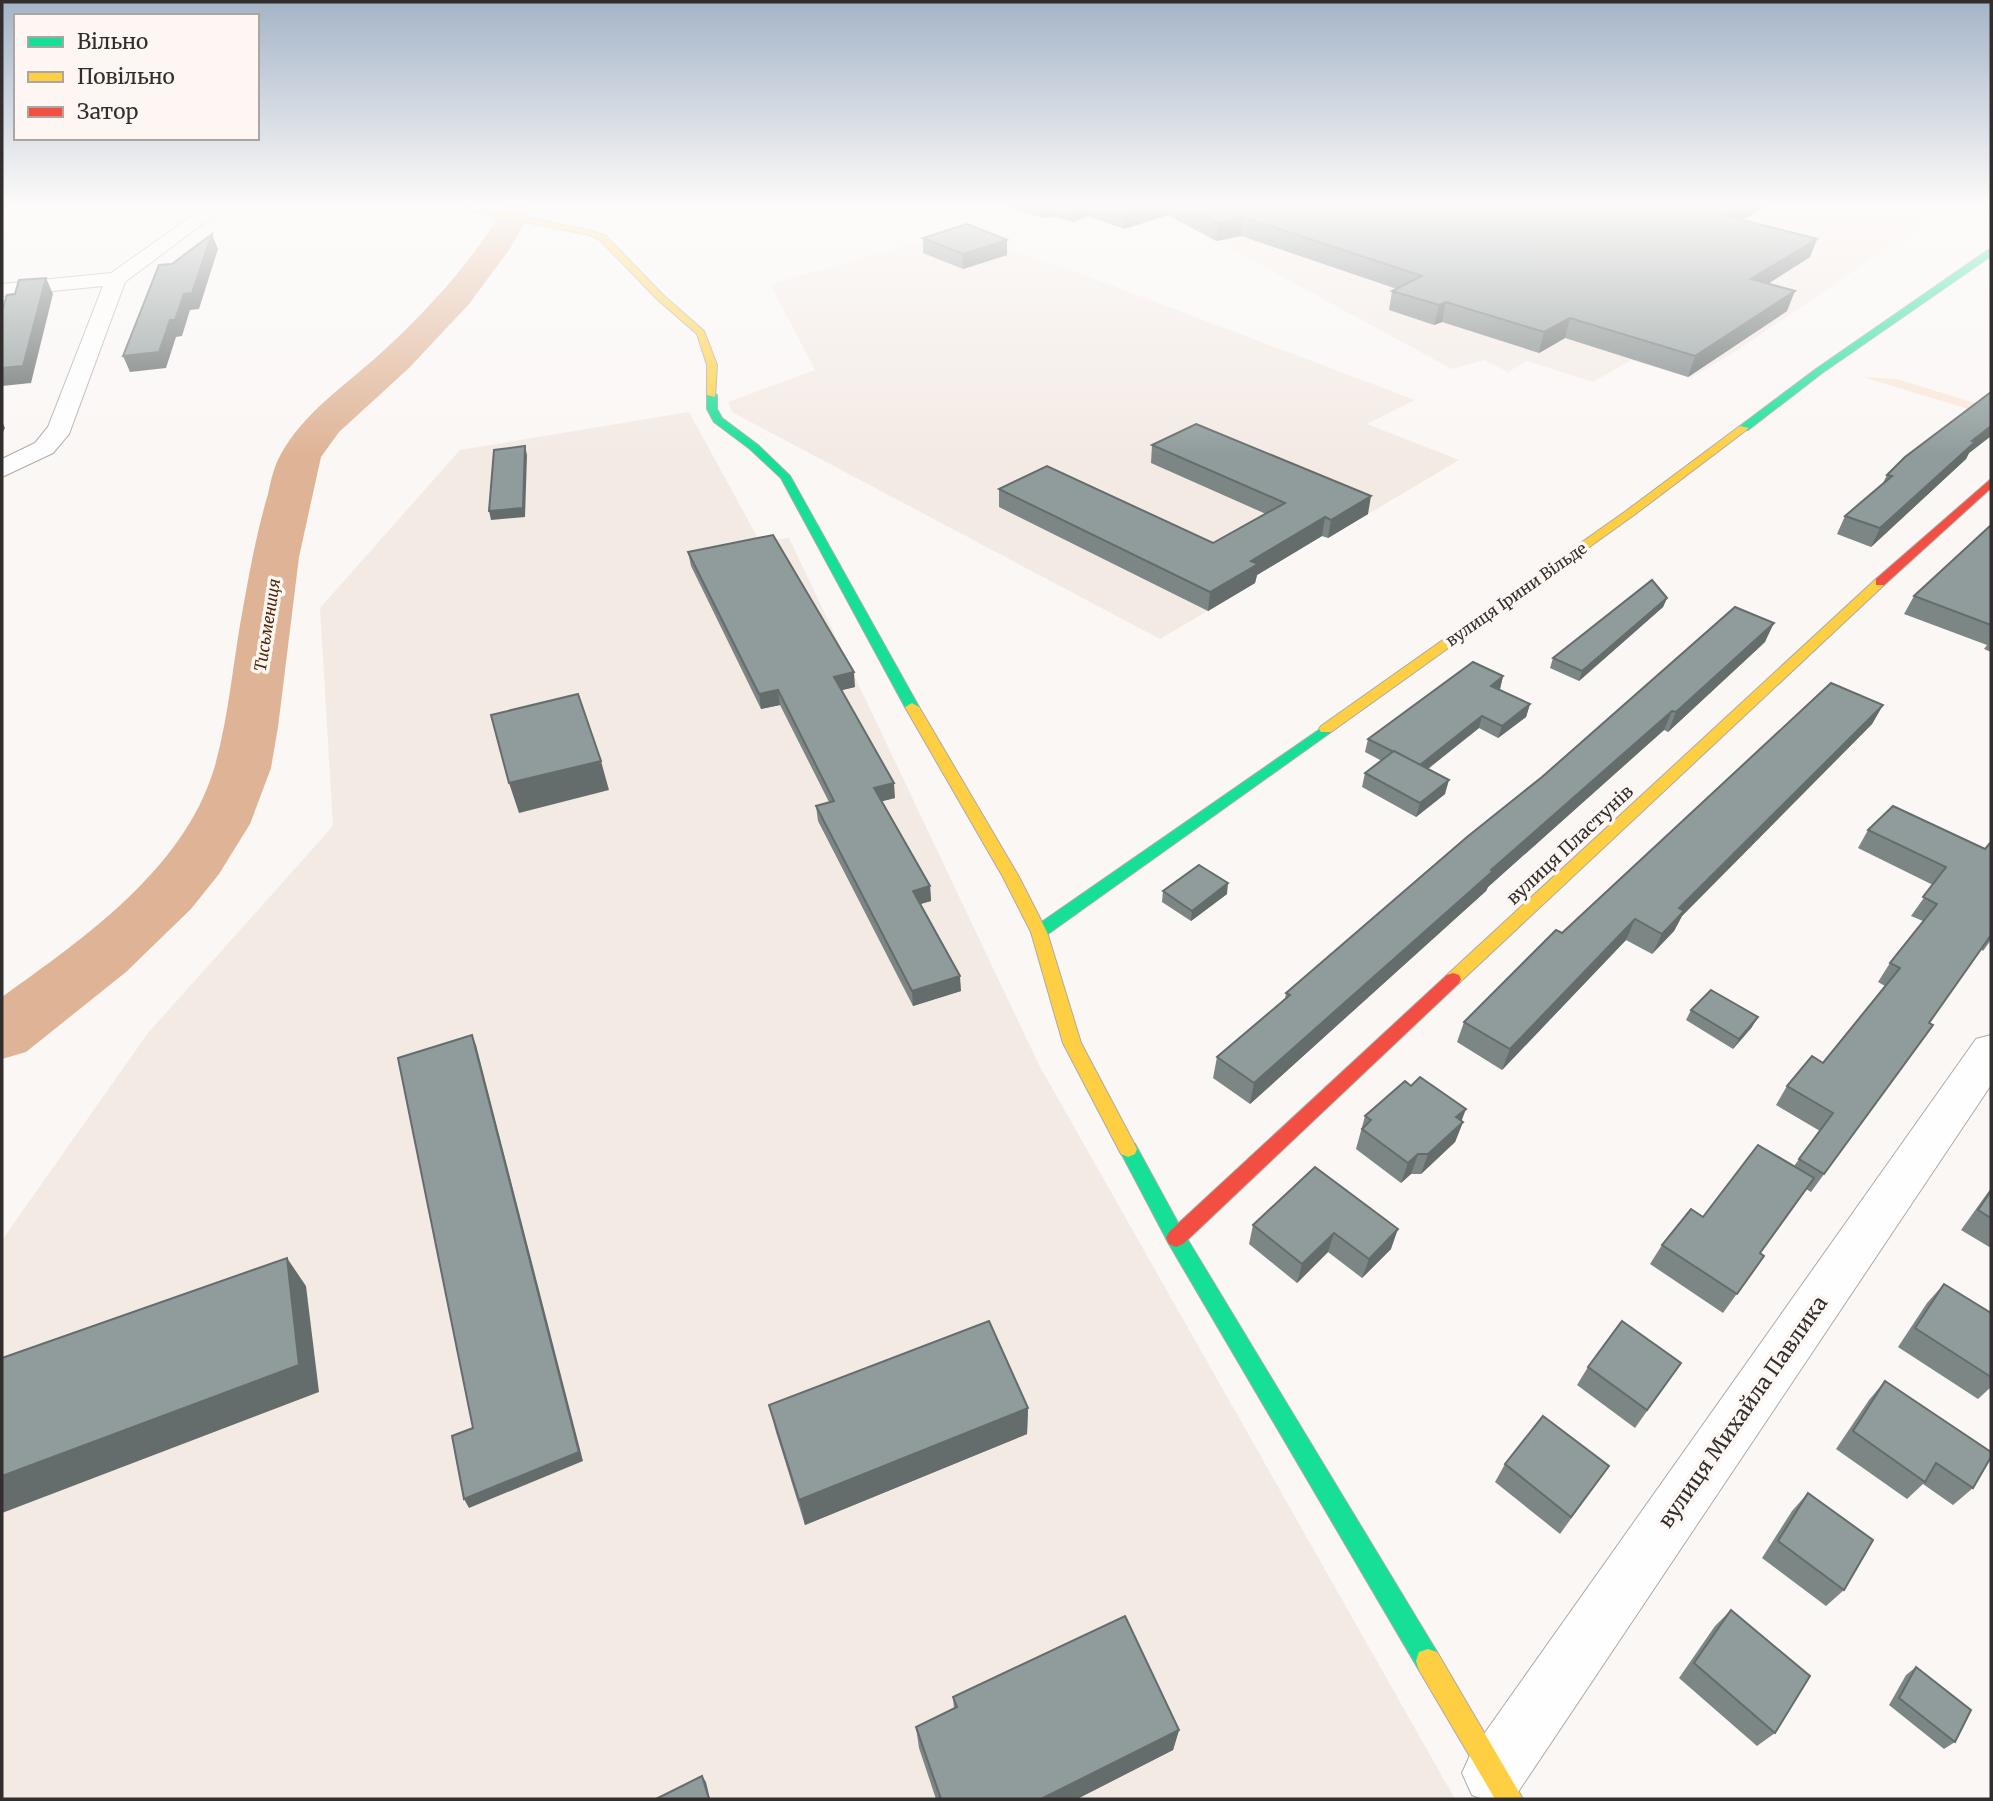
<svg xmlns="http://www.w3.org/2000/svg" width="1993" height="1801" viewBox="0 0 1993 1801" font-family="Merriweather,serif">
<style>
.built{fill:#f3eae4}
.green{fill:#fae6d8}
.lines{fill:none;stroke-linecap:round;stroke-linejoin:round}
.river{fill:#dfb496;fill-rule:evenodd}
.street-casing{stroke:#adaba9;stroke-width:2}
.fast-casing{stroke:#adaba9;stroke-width:2}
.slow-casing{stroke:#adaba9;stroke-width:2}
.jam-casing{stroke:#adaba9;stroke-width:2}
.street{fill:#fefefe;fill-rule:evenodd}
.fast{fill:#16e098;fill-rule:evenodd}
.slow{fill:#ffcf43;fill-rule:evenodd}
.jam{fill:#f24e42;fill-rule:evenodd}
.wall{fill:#7b8685}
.shaded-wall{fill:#646d6c}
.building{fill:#8f9c9b;stroke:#646d6c;stroke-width:2}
.labels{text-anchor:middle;stroke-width:7;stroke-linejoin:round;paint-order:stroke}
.far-street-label{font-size:16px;fill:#312e2d;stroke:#fdf6f2}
.far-water-label{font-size:16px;font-style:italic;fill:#4c2504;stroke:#fdf6f2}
.street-label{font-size:18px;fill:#312e2d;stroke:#fdf6f2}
.near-street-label{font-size:21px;fill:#312e2d;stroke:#fdf6f2}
</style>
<rect width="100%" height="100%" fill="#faf7f5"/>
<g class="built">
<path d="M1148 204H1991V209L1968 224 1934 216 1738 350 1690 378 1631 360 1593 382 1527 361 1508 372 1484 360 1452 369Z"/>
<path d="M958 231 1079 273 1415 400 1367 424 1459 460 1328 538 1322 536 1249 579 1255 583 1160 639 732 412 728 402 815 370 770 284Z"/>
<path d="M689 412 760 542 789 538 1039 1065 1455 1799H2V1240L148 1033 333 826 320 608 460 450Z"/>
</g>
<path class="green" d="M1863 377 1897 379 1991 408V416Z"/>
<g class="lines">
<path class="river" d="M506 204H536L509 250 469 304 409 368 339 432 321 457 299 557 278 727 271 768 250 824 219 874 191 909 126 972 26 1052 2 1059V997C84 938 183 870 214 769 229 717 233 661 243 608 250 569 257 531 268 494 271 480 274 466 281 454 304 412 346 385 381 353 429 309 473 261 506 204Z"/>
<g class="street-casing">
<g id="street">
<path d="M209 204H229L125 282 69 434 53 453 2 477V459L35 443 48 427 103 286 2 296V284L111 273Z"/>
<path d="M1991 1035V1085L1516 1795C1503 1801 1485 1801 1472 1795L1462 1773 1472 1751 1976 1039Z"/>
</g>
</g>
<g class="fast-casing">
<g id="fast">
<path d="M1988 250H1991V256L1822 373 1748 430H1740V426L1816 369Z"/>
<path d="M712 392 717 395V409L722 418 758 445 790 476 919 707 917 710 912 711 905 707 781 478 750 449 714 422 707 409V395Z"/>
<path d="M1326 725 1331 726 1333 729 1331 732 1045 936H1033L1031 932 1033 928Z"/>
<path d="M1128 1141 1135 1144 1183 1232 1437 1652 1440 1661 1437 1670 1428 1673 1419 1670 1169 1244 1119 1149 1121 1144Z"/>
</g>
</g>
<g class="slow-casing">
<g id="slow">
<path d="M462 204H471L481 208 592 231 606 236 663 295 704 331 717 365 715 397 707 395V365L697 334 657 299 600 240 590 235 476 212Z"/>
<path d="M1740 426 1749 428 1634 515 1331 732H1321L1319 729 1321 726 1626 511Z"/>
<path d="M1880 578 1884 579V585L1459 983H1447L1445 979 1447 975 1876 579Z"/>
<path d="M912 703 919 707 1019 877 1047 932 1081 1043 1137 1149 1135 1154 1128 1157 1121 1154 1063 1043 1031 932 1003 877 905 707Z"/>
<path d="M1428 1649 1437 1652 1523 1799H1495L1419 1670 1416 1661 1419 1652Z"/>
</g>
</g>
<g class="jam-casing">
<g id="jam">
<path d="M1991 479V488L1884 585H1876V579Z"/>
<path d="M1453 973 1459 975 1461 979 1459 983 1183 1244 1176 1247 1169 1244 1166 1238 1169 1232 1447 975Z"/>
</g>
</g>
<use href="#street" class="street"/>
<use href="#fast" class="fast"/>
<use href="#slow" class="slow"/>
<use href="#jam" class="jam"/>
</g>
<g class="wall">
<path d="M997 204H1763L1761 209 1742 220 1817 239 1810 257 1768 284 1787 311 1688 377 1565 338 1539 353 1442 322 1434 325 1389 310 1392 291 1397 289 1241 236 1216 241 1168 215 1124 229 1088 216 1073 222 1055 217 1042 218Z"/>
<path d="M923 238 1007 255 963 269 923 253Z"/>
<path d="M1991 392V436L1969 453 1966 459 1871 547 1837 534 1845 516 1883 483 1887 475Z"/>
<path d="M1152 445 1368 514 1328 538 1322 536 1257 575 1255 583 1208 611 999 507V489L1213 543 1266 514 1151 463Z"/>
<path d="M1991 525V652L1984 649 1987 645 1904 614 1914 596Z"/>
<path d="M688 552 855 687 841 690 895 798 882 801 930 886 931 901 920 904 961 991 913 1006 818 821 816 806 829 802 780 705 761 709 691 566Z"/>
<path d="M1667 598 1663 607 1579 681 1550 668 1553 658Z"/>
<path d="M1765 642 1668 732 1664 730 1488 887 1486 891 1250 1104 1213 1078 1217 1057 1285 999 1286 993Z"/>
<path d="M1503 676 1500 689 1498 690 1530 704 1526 717 1498 738 1479 728 1428 769 1445 794 1416 817 1362 787 1365 773 1382 761 1365 752 1368 739Z"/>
<path d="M1883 705 1872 724 1682 916 1674 931 1652 954 1626 940 1502 1070 1457 1042 1464 1022 1562 933Z"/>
<path d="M1868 830 1985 849 1991 842V940L1983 951 1981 949 1929 1023 1933 1025 1811 1192 1806 1189 1760 1253 1764 1256 1723 1313 1650 1264 1662 1245 1703 1217 1794 1166 1820 1131 1776 1105 1787 1086 1823 1063 1885 986 1878 982 1890 963 1923 921 1911 916 1933 885 1858 848Z"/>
<path d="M1163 891 1227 894 1191 921 1162 902Z"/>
<path d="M1691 1010 1752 1027 1733 1049 1686 1020Z"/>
<path d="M1365 1116 1461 1121 1463 1122 1455 1142 1421 1174H1411L1401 1183 1356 1149Z"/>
<path d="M1315 1167 1391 1249 1362 1278 1328 1252 1297 1283 1249 1244 1253 1225Z"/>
<path d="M1991 1188V1248L1961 1230Z"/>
<path d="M1944 1284 1991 1313V1387L1978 1399 1898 1347 1927 1303Z"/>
<path d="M1681 1363 1635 1428 1577 1385 1588 1367Z"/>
<path d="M1885 1381 1973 1488 1953 1505 1923 1484 1907 1499 1836 1449 1869 1400Z"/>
<path d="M769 1405 1028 1408 1027 1434 805 1525 776 1432Z"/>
<path d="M1505 1464 1609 1466 1560 1534 1495 1482Z"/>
<path d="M1808 1493 1844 1590 1826 1606 1762 1558 1792 1511Z"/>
<path d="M1731 1610 1775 1733 1757 1746 1679 1678 1715 1626Z"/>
<path d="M1916 1667 1955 1742 1944 1749 1889 1705 1906 1675Z"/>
<path d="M953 1697 1179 1730 1173 1750 1077 1799H936L919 1748 916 1727 954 1709Z"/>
</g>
<g class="shaded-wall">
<path d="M1042 204H1055V217L1042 218Z"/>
<path d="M1074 204H1089L1088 216 1073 222Z"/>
<path d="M1149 204H1169L1168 215 1124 229 1126 211Z"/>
<path d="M1745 204H1763L1761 209 1717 234 1723 215Z"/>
<path d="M1243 217 1241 236 1216 241 1218 223Z"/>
<path d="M212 234 218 249 199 309 190 310 182 336 176 337 166 368 130 372 123 356 170 320 184 294Z"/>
<path d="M1817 239 1810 257 1744 299 1751 279Z"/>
<path d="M1007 240V255L963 269V254Z"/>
<path d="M46 278 53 294 31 383 2 386V368Z"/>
<path d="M1795 291 1787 311 1688 377 1695 356Z"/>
<path d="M1446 302 1442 322 1434 325 1439 305Z"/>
<path d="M1570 318 1565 338 1539 353 1544 332Z"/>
<path d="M2 421 5 428 2 434Z"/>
<path d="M1991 426V436L1969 453 1966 459 1871 547 1880 528 1972 441Z"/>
<path d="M525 446 527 455 525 517 491 520 489 511Z"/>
<path d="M1371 496 1368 514 1328 538 1331 520Z"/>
<path d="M1325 517 1322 536 1257 575 1255 583 1208 611 1210 592 1251 561Z"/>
<path d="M1667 598 1663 607 1579 681 1582 671Z"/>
<path d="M1774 623 1765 642 1668 732 1676 712Z"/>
<path d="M854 672 855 687 835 692 834 677Z"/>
<path d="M1503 676 1500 689 1487 698 1491 686Z"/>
<path d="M778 690 780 705 761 709 759 694Z"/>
<path d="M1530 704 1526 717 1498 738 1502 726Z"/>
<path d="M1883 705 1872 724 1682 916 1674 931 1652 954 1662 934 1679 908Z"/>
<path d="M1672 711 1664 730 1488 887 1486 891 1250 1104 1254 1083 1491 870Z"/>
<path d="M1482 716 1479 728 1416 778 1419 766Z"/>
<path d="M601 761 609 790 519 813 509 783Z"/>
<path d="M1449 780 1445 794 1416 817 1420 803Z"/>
<path d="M894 783 895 798 875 803 874 788Z"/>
<path d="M1228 883 1227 894 1191 921 1192 911Z"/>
<path d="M930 886 931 901 914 906 913 891Z"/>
<path d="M1635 919 1626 940 1502 1070 1510 1049Z"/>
<path d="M960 976 961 991 913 1006 912 991Z"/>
<path d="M1758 1017 1752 1027 1733 1049 1739 1039Z"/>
<path d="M472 1035 476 1045 583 1461 469 1508 464 1499 579 1452Z"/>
<path d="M1466 1109 1460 1125 1463 1122 1455 1142 1421 1174 1428 1154 1456 1117Z"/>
<path d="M1418 1154 1411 1174 1401 1183 1408 1163Z"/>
<path d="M1398 1229 1391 1249 1362 1278 1369 1259Z"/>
<path d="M1334 1233 1328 1252 1297 1283 1302 1264Z"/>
<path d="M287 1258 306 1286 319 1392 2 1513V1476Z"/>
<path d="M1028 1408 1027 1434 805 1525 799 1500Z"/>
<path d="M1179 1730 1173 1750 1077 1799H1041Z"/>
<path d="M702 1776 706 1782 710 1799H709Z"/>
</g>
<g class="building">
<path d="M1104 204H1149L1126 211Z"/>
<path d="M1182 204H1745L1723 215 1817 239 1751 279 1795 291 1695 356 1570 318 1544 332 1446 302 1439 305 1392 291 1422 276 1243 217 1218 223Z"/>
<path d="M967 224 1007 240 963 254 923 238Z"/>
<path d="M212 234 192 293 184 294 175 320H170L159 352 123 356 159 265 172 264Z"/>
<path d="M46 278 23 366 2 368V311L7 295 15 294 19 280Z"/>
<path d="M1991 392V426L1972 441 1975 442 1880 528 1845 516 1892 476 1887 475 1905 457Z"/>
<path d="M1196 424 1371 496 1331 520 1325 517 1251 561 1258 564 1210 592 999 489 1047 466 1213 543 1285 503 1152 445Z"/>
<path d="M525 446 523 508 489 511 494 450Z"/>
<path d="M1991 525V625L1914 596Z"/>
<path d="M773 535 854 672 834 677 894 783 874 788 930 886 913 891 960 976 912 991 816 806 834 801 778 690 759 694 688 552Z"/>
<path d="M1652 580 1667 598 1582 671 1553 658Z"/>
<path d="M1735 607 1774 623 1676 712 1672 711 1491 870 1493 871 1254 1083 1217 1057 1290 995 1286 993 1467 837 1542 777Z"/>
<path d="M1473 662 1503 676 1491 686 1530 704 1502 726 1482 716 1420 765 1368 739Z"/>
<path d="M1831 683 1883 705 1679 908 1684 911 1662 934 1635 919 1510 1049 1464 1022 1556 930 1562 933Z"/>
<path d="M578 694 601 761 509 783 491 715Z"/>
<path d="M1394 751 1449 780 1420 803 1365 773Z"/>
<path d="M1893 806 1985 849 1991 842V935L1929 1023 1933 1025 1824 1174 1799 1159 1833 1113 1787 1086 1812 1056 1823 1063 1900 968 1890 963 1937 904 1923 897 1946 867 1868 830Z"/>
<path d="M1199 865 1228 883 1192 911 1163 891Z"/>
<path d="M1711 990 1758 1017 1739 1039 1691 1010Z"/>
<path d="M472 1035 579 1452 464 1499 452 1436 473 1428 398 1058Z"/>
<path d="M1420 1077 1466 1109 1456 1117 1463 1122 1428 1154H1418L1408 1163 1362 1129 1371 1120 1365 1116 1405 1081 1411 1086Z"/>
<path d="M1758 1145 1814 1178 1760 1253 1764 1256 1737 1294 1662 1245 1691 1209 1703 1217Z"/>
<path d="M1315 1167 1398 1229 1369 1259 1334 1233 1302 1264 1253 1225Z"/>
<path d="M1991 1191V1218L1978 1210Z"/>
<path d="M287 1258 299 1365 2 1476V1358Z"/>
<path d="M1944 1284 1991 1313V1377L1915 1328Z"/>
<path d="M989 1321 1028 1408 799 1500 769 1405Z"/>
<path d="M1622 1321 1681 1363 1647 1410 1588 1367Z"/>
<path d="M1885 1381 1991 1452V1457L1973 1488 1936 1463 1925 1482 1853 1431Z"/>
<path d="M1543 1416 1609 1466 1571 1517 1505 1464Z"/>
<path d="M1808 1493 1873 1540 1844 1590 1778 1541Z"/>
<path d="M1731 1610 1810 1676 1775 1733 1694 1663Z"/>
<path d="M1125 1616 1179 1730 1041 1799H941L916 1727 957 1707 953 1697Z"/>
<path d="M1916 1667 1971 1710 1955 1742 1899 1698Z"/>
<path d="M702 1776 709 1799H656Z"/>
</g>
<linearGradient id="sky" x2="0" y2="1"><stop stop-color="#a4b4c7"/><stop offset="0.45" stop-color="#fdfbfa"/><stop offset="1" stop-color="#fdfbfa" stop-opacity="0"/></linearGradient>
<rect width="1993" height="456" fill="url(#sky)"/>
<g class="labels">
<g class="far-street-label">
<text transform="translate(1516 594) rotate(-35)" y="6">вулиця Ірини Вільде</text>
</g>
<g class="far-water-label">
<text transform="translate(267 625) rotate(-81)" y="6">Тисьмениця</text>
</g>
<g class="street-label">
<text transform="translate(1570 845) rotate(-43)" y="6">вулиця Пластунів</text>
</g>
<g class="near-street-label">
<text transform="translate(1743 1412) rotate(-55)" y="7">вулиця Михайла Павлика</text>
</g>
</g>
<rect width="1993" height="1801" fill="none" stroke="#312e2d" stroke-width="7"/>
<rect x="14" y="14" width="245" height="126" fill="#fdf6f2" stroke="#aba6a3" stroke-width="2"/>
<rect x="28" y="37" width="35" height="10" fill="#16e098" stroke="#aba6a3" stroke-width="2"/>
<text x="77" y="49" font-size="21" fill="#312e2d">Вільно</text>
<rect x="28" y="72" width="35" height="10" fill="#ffcf43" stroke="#aba6a3" stroke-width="2"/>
<text x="77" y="84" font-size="21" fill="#312e2d">Повільно</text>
<rect x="28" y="107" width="35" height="10" fill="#f24e42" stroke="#aba6a3" stroke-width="2"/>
<text x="77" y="119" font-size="21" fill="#312e2d">Затор</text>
</svg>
